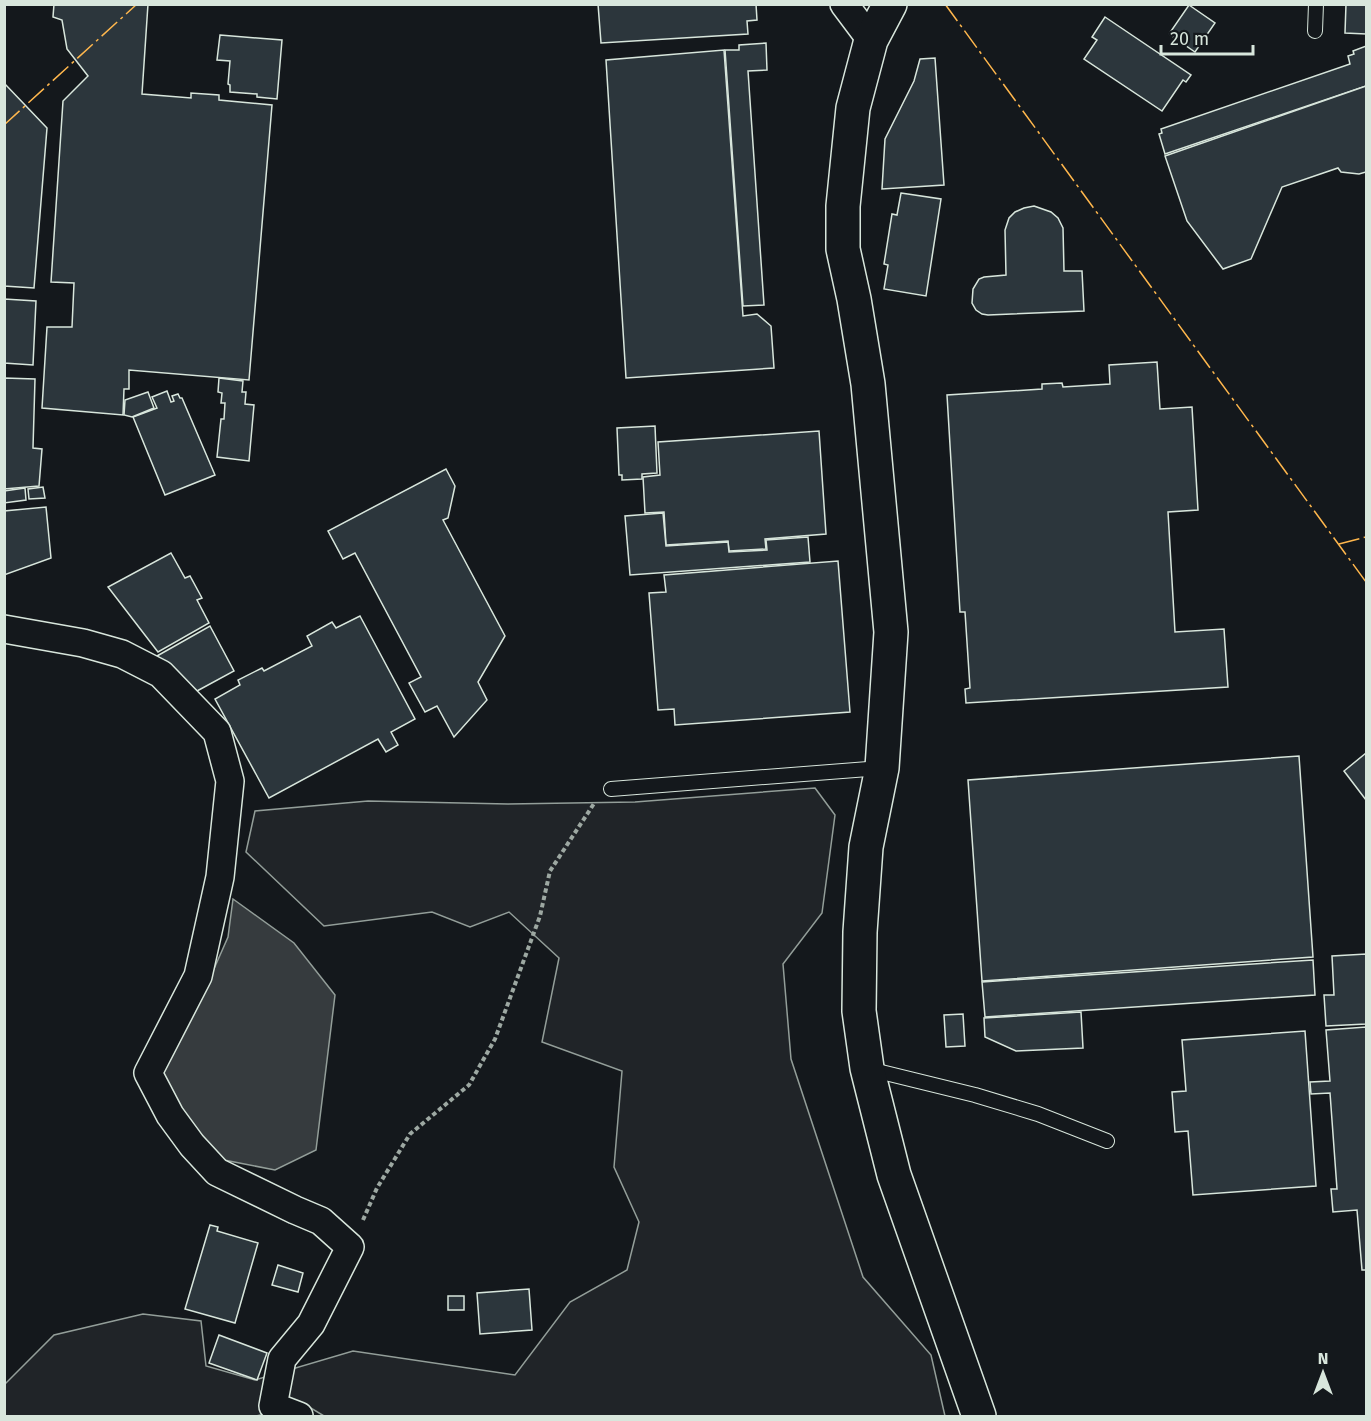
<svg xmlns="http://www.w3.org/2000/svg" width="1371" height="1421" viewBox="0 0 1371 1421" font-family="'Fira Sans',sans-serif">
<style>
.green{fill:#202428;stroke:#939e99;stroke-width:1.5}
.water{fill:#363b3e;stroke:#939e99;stroke-width:1.5}
.building{fill:#2c363c;stroke:#d8e6dc;stroke-width:1.5}
.lines{fill:none;stroke-linecap:round;stroke-linejoin:round}
.lane-casing{stroke:#d8e6dc;stroke-width:16}
.street-casing{stroke:#d8e6dc;stroke-width:30}
.secondary-casing{stroke:#d8e6dc;stroke-width:36}
.path{stroke:#9da8a2;stroke-width:4;stroke-dasharray:4.5 3;stroke-linecap:butt}
.lane{stroke:#14181c;stroke-width:14}
.street{stroke:#14181c;stroke-width:27}
.secondary{stroke:#14181c;stroke-width:33}
.power{stroke:#ffb74d;stroke-width:1.5;stroke-dasharray:21 4.5 3 4.5;stroke-linecap:butt}
</style>
<rect width="100%" height="100%" fill="#14181c"/>
<path class="green" d="M815 788 835 815 822 913 783 964 791 1059 863 1277 931 1355 945 1416H324L306 1405 256 1416H5V1384L54 1335 143 1314 201 1321 206 1366 255 1380 353 1351 515 1375 570 1302 627 1270 639 1222 614 1167 622 1071 542 1042 559 958 509 912 470 927 432 912 324 926 246 852 255 811 368 801 508 804 635 802Z"/>
<path class="water" d="M233 899 294 943 335 995 316 1150 275 1170 219 1159 184 1119 161 1075 202 996 228 937Z"/>
<g class="building">
<path d="M54 4H148L142 94 191 98V93L219 95V100L272 105 249 380 129 370V389H124L123 415 42 408 47 327H72L74 283 51 282 63 101 88 76 67 49 62 20 53 17Z"/>
<path d="M598 4H756L757 20 747 21 748 34 601 43Z"/>
<path d="M1346 4H1366V34L1345 33Z"/>
<path d="M1189 5 1215 23 1195 52 1169 34Z"/>
<path d="M1105 17 1191 75 1186 82 1183 80 1162 111 1084 59 1097 40 1092 37Z"/>
<path d="M220 35 282 40 277 99 257 97V94L230 92V85L228 84 230 61 217 60Z"/>
<path d="M766 43 767 70 748 71 764 305 743 306 725 50H739V45Z"/>
<path d="M1366 46V86L1165 154 1159 134 1162 133 1161 129 1350 64 1348 56 1354 54 1353 51Z"/>
<path d="M724 50 743 316 757 314 771 326 774 368 626 378 606 60Z"/>
<path d="M935 58 944 185 882 189 885 139 914 81 920 59Z"/>
<path d="M4 83 47 128 34 288 4 286Z"/>
<path d="M1366 86V172L1359 174 1341 172 1338 168 1282 187 1251 259 1223 269 1187 221 1165 156Z"/>
<path d="M901 193 941 199 926 296 884 289 888 265 884 264 892 214 897 215Z"/>
<path d="M1034 206 1051 212 1058 218 1063 228 1064 271H1082L1084 311 988 315 982 314 976 310 972 303 973 289 979 279 984 277 1006 275 1005 230 1009 218 1015 212 1024 208Z"/>
<path d="M4 299 36 301 33 365 4 363Z"/>
<path d="M1157 362 1160 409 1192 407 1198 510 1168 512 1175 632 1224 629 1228 687 966 703 965 689 970 688 965 612H960L947 395 1042 389V384L1062 383 1063 387 1110 384 1109 365Z"/>
<path d="M4 378 35 379 33 448 42 449 39 486 4 489Z"/>
<path d="M219 378 243 381 242 392H246L245 404 254 405 249 461 217 457 221 419H224L225 403H221L222 393 218 392Z"/>
<path d="M167 391 171 402 174 401 172 396 178 394 180 398H182L215 475 165 495 133 417 157 408 152 397Z"/>
<path d="M148 392 154 408 132 417 124 415 125 400Z"/>
<path d="M655 426 657 473 642 474V479L622 480V475H619L617 428Z"/>
<path d="M819 431 826 534 765 539 766 549 729 551 728 541 666 545 664 512 645 513 643 477 660 475 658 442Z"/>
<path d="M446 469 455 486 448 518 443 520 505 636 478 682 487 700 454 737 437 706 425 712 409 683 421 677 355 553 343 559 328 531Z"/>
<path d="M43 487 45 498 29 499 28 489Z"/>
<path d="M25 488 26 500 4 503V491Z"/>
<path d="M46 507 51 558 4 575V511Z"/>
<path d="M663 513 666 546 728 542 729 552 767 550 766 540 808 537 810 562 630 575 625 516Z"/>
<path d="M171 553 185 578 190 576 202 598 197 600 209 623 158 652 108 587Z"/>
<path d="M838 561 850 712 675 725 674 709 658 710 649 593 666 592 664 575Z"/>
<path d="M360 616 415 719 391 732 398 745 386 752 378 739 269 798 215 699 240 685 238 680 262 668 264 671 312 646 307 636 332 622 336 628Z"/>
<path d="M210 626 234 671 197 691 157 656Z"/>
<path d="M1366 753V800L1344 771Z"/>
<path d="M1299 756 1313 957 982 981 968 780Z"/>
<path d="M1366 954V1024L1326 1026 1324 995H1334L1332 956Z"/>
<path d="M1313 960 1315 995 985 1017 982 982Z"/>
<path d="M1081 1012 1083 1048 1016 1051 985 1037 984 1018Z"/>
<path d="M963 1014 965 1046 946 1047 944 1015Z"/>
<path d="M1366 1027V1270H1362L1357 1210 1333 1212 1331 1189H1337L1330 1093 1311 1094 1310 1082 1330 1081 1326 1030Z"/>
<path d="M1305 1031 1316 1186 1193 1195 1188 1131 1175 1132 1172 1092 1186 1091 1182 1040Z"/>
<path d="M210 1225 218 1227 217 1231 258 1243 235 1323 185 1309Z"/>
<path d="M278 1265 303 1273 298 1292 272 1285Z"/>
<path d="M529 1289 532 1330 480 1334 477 1293Z"/>
<rect x="448" y="1296" width="16" height="14"/>
<path d="M219 1335 267 1353 257 1380 209 1363Z"/>
</g>
<g class="lines">
<g class="lane-casing">
<g id="lane">
<path d="M1315 31 1316 4"/>
<path d="M611 789 881 768"/>
<path d="M869 1069 975 1095 1038 1114 1107 1141"/>
</g>
</g>
<g class="street-casing">
<g id="street">
<path d="M844 4 871 40"/>
<path d="M4 629 83 643 122 654 161 674 217 732 230 781 220 877 198 976 148 1073 170 1115 192 1145 217 1172 295 1210 321 1221 350 1247 311 1324 282 1359 273 1406 299 1416"/>
</g>
</g>
<g class="secondary-casing">
<path id="secondary" d="M890 4 871 40 853 108 843 206V249L854 299 868 384 891 632 882 768 866 847 860 932 859 1011 867 1068 894 1175 979 1416"/>
</g>
<path class="path" d="M363 1220 377 1188 410 1134 469 1085 495 1039 540 916 550 871 595 802"/>
<use href="#lane" class="lane"/>
<use href="#street" class="street"/>
<use href="#secondary" class="secondary"/>
<g class="power">
<path d="M945 4 1366 582"/>
<path d="M4 125 137 4"/>
<path d="M1339 544 1366 537"/>
</g>
</g>
<rect width="1371" height="1421" fill="none" stroke="#d8e6dc" stroke-width="12"/>
<g transform="translate(1323 1373)" stroke="#14181c" stroke-width="4.5" paint-order="stroke">
<path d="M0-4.5L10 22L0 15L-10 22Z" fill="#d8e6dc"/>
<text y="-9" font-size="16" font-weight="bold" text-anchor="middle" fill="#d8e6dc">N</text>
</g>
<path d="M1161 45v9h92v-9" fill="none" stroke="#d8e6dc" stroke-width="3"/>
<text x="1170" y="45" font-size="18" fill="#d8e6dc" stroke="#14181c" stroke-width="4.5" paint-order="stroke">20 m</text>
</svg>
